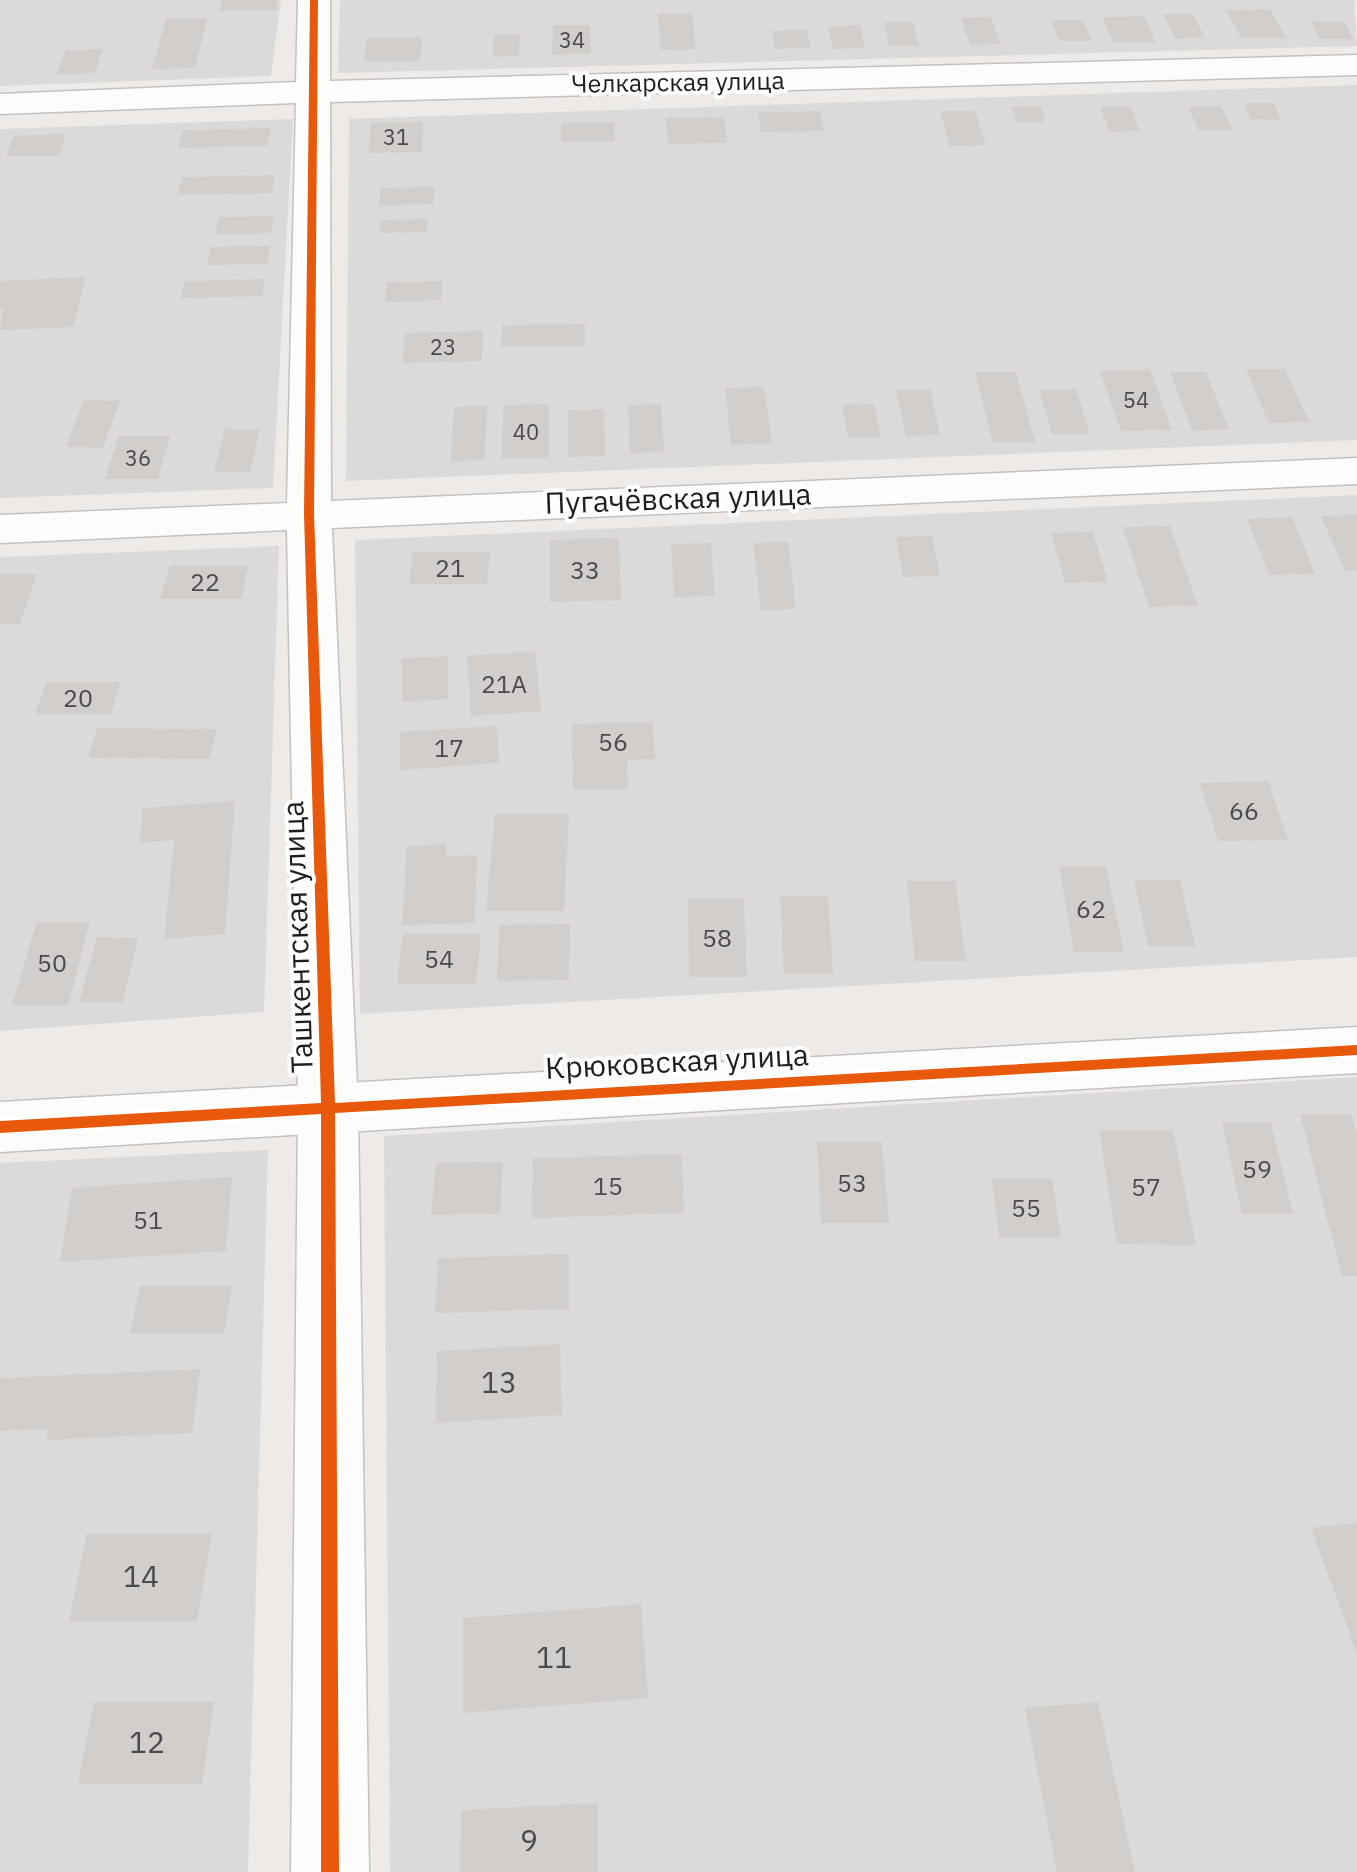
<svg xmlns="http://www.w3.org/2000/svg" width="1357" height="1872" viewBox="0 0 1357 1872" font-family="'IBM Plex Sans',sans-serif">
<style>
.residential{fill:#dcdad8}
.building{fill:#d1cecc}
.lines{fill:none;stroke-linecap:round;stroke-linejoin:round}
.minor-casing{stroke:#c4c2c1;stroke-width:3}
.tertiary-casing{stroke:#c4c2c1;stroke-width:3}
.minor{fill:#fcfcfb;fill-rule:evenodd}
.tertiary{fill:#fcfcfb;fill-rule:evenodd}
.cycleway-casing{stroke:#fff;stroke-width:7}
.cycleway{fill:#e8590c;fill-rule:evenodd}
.labels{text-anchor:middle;stroke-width:8;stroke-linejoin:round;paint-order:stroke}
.far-number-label{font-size:22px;fill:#4b4a4a}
.far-street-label{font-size:25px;fill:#1e1e1e;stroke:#fff}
.number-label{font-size:25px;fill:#4b4a4a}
.street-label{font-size:30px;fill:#1e1e1e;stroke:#fff}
.near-number-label{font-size:30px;fill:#4b4a4a}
</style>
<rect width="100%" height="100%" fill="#edeae7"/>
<g class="residential">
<path d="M0 0H281L271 76 0 86Z"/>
<path d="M340 0H1354L1357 46 338 73Z"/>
<path d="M1357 85V440L346 481 349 119Z"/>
<path d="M293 119 273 488 0 498V129Z"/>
<path d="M1357 495V957L360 1014 355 540Z"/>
<path d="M279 546 264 1012 0 1031V557Z"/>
<path d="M1357 1077V1872H390L384 1136Z"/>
<path d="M268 1150 248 1872H0V1163Z"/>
</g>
<g class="building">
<path d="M222 0H278L276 10 219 11Z"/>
<path d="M1270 9 1286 38H1241L1226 10Z"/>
<path d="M692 13 696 49 661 50 658 14Z"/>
<path d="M1163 14H1193L1205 38 1175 39Z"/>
<path d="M1144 16 1155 42 1114 43 1102 17Z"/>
<path d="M991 17 1000 44 970 45 961 18Z"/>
<path d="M207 18 195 68 152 69 166 19Z"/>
<path d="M1051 20H1083L1092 41H1059Z"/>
<path d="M1311 21H1344L1353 39H1320Z"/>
<path d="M884 22H913L919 46H889Z"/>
<path d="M553 25H590L591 54 552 55Z"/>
<path d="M860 25 865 48 833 49 828 26Z"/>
<path d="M807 30 811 48 775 49 772 31Z"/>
<path d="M520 34 519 56 493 57 494 35Z"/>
<path d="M422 37 420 61 364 62 367 38Z"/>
<path d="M103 49 95 73 57 74 66 50Z"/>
<path d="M1244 103H1274L1280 120 1250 119Z"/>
<path d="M1012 106H1041L1045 122H1016Z"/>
<path d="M1130 106 1140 131 1110 132 1100 107Z"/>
<path d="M1221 106 1233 130 1199 131 1188 107Z"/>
<path d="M820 111 824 131 761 132 758 112Z"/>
<path d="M940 111H975L986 145 950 146Z"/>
<path d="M724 117 727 143 668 144 666 118Z"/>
<path d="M423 121 422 152 369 153 371 123Z"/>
<path d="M614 122 615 141 561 142V123Z"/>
<path d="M271 128 267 146 178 148 183 130Z"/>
<path d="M66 134 59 156H6L14 136Z"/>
<path d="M275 175 272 193 177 195 182 177Z"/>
<path d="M435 187 433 204 379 205 380 188Z"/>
<path d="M274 216 271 233 215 235 219 217Z"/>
<path d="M428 219 427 232 379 233 381 220Z"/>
<path d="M270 246 267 264 207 265 211 247Z"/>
<path d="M85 277 74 327 0 330 3 308 0 309V281Z"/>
<path d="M265 279 262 296 181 298 185 281Z"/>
<path d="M442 281 441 300 385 302 387 282Z"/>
<path d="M585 324V346L501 347 502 325Z"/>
<path d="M483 331 482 361 402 363 405 333Z"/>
<path d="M1150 369 1172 430 1121 431 1100 371Z"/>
<path d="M1246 369H1285L1309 422 1269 423Z"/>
<path d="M975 372H1016L1035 442 993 443Z"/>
<path d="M1170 372H1206L1229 429 1192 431Z"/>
<path d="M764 387 772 443 731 445 725 388Z"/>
<path d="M930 389 940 435 906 436 896 390Z"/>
<path d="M1039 389H1076L1090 434H1052Z"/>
<path d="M84 400 120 401 103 448 66 447Z"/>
<path d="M549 404V458L502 459 503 405Z"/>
<path d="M661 404 664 452 630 453 628 405Z"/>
<path d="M874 404 881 437 848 438 842 405Z"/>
<path d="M487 406 485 460 451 461 454 407Z"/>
<path d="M604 409 605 456 568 457V410Z"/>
<path d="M225 429H260L250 472H214Z"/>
<path d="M119 436H170L158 479H105Z"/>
<path d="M1357 515V571H1345L1321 516Z"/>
<path d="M1292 517 1315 574 1269 575 1247 519Z"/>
<path d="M1170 526 1198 606 1149 607 1123 527Z"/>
<path d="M1093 532 1108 582 1065 583 1051 533Z"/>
<path d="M932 536 940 576 903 577 896 537Z"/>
<path d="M619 538 621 600 550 602V540Z"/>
<path d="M788 542 796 609 761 610 753 543Z"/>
<path d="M711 543 715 596 674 597 671 544Z"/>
<path d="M413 552H490L487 584H409Z"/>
<path d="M170 565H249L241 599H160Z"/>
<path d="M0 574H37L20 624H0Z"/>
<path d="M535 651 541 711 471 716 467 656Z"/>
<path d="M448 656V699L402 702V658Z"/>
<path d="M46 682H120L111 714H35Z"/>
<path d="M653 722 655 759 627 760 628 789 573 790 572 724Z"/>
<path d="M497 726 499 763 400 770V732Z"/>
<path d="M97 728 217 729 209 759 88 758Z"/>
<path d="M1268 781 1288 840 1218 841 1200 783Z"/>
<path d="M235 801 225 934 164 939 174 840 139 843 143 808Z"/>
<path d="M495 814H569L564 911H486Z"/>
<path d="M446 844V856L477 855 475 923 402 925 407 846Z"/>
<path d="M1059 866H1106L1124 952H1074Z"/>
<path d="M1134 880H1180L1195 946H1148Z"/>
<path d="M907 881H955L966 961H915Z"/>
<path d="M780 896H828L833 974H784Z"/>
<path d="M688 899H744L747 977H689Z"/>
<path d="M37 922H90L68 1005H12Z"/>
<path d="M570 924 569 980 497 981 499 925Z"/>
<path d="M403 934H481L476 984H397Z"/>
<path d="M97 937 138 938 122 1003 79 1002Z"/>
<path d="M1300 1114H1351L1357 1134V1276H1342Z"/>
<path d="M1222 1123H1271L1293 1214H1242Z"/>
<path d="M1099 1130H1173L1196 1245 1117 1244Z"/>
<path d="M817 1142H882L889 1223H821Z"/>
<path d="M682 1154 684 1213 532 1218 533 1158Z"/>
<path d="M503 1162 500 1214 431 1215 436 1163Z"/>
<path d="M232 1177 226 1251 60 1262 72 1188Z"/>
<path d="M992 1179H1052L1061 1237H999Z"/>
<path d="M569 1254V1309L435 1313 438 1258Z"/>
<path d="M140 1286H232L224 1333H130Z"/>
<path d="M560 1344 562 1415 436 1423 437 1351Z"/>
<path d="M200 1369 192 1433 46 1440 49 1429 0 1431V1378Z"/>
<path d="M1357 1523V1654L1311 1528Z"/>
<path d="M87 1533H212L197 1621H69Z"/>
<path d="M641 1604 648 1698 463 1713V1618Z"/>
<path d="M94 1702H214L202 1784H78Z"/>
<path d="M1098 1702 1135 1872H1057L1025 1708Z"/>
<path d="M598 1803V1872H460L461 1810Z"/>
</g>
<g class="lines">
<g class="minor-casing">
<path id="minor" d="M298 0H330V81L1357 55V75L330 102 331 501 1357 458V484L332 528 358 1108 369 1872H291L298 1108 287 530 0 543V515L287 503 296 103 0 114V94L296 82Z"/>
</g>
<g class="tertiary-casing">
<path id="tertiary" d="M1357 1027V1073L0 1152V1102Z"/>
</g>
<use href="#minor" class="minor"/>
<use href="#tertiary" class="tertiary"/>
<g class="cycleway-casing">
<path id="cycleway" d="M310 0H318L314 514 335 1103 1357 1045V1055L335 1113 339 1872H321V1114L0 1133V1121L321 1103 304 514Z"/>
</g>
<use href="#cycleway" class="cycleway"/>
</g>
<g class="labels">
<g class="far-number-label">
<text x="572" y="48">34</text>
<text x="396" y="145">31</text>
<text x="443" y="355">23</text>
<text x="1136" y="408">54</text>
<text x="526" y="440">40</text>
<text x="138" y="466">36</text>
</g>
<g class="far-street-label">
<text transform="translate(678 82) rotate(-1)" y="9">Челкарская улица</text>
</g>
<g class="number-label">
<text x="450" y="577">21</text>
<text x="585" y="579">33</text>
<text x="205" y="591">22</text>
<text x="504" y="693">21А</text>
<text x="78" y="707">20</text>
<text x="613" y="751">56</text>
<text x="449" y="757">17</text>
<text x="1244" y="820">66</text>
<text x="1091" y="918">62</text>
<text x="717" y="947">58</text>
<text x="439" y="968">54</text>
<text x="52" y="972">50</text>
<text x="1257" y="1178">59</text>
<text x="852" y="1192">53</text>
<text x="608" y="1195">15</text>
<text x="1146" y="1196">57</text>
<text x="1026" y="1217">55</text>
<text x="148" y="1229">51</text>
</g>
<g class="street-label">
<text transform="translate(678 499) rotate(-2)" y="10">Пугачёвская улица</text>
<text transform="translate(298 937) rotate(-92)" y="10">Ташкентская улица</text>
<text transform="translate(677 1062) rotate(-3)" y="10">Крюковская улица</text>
</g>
<g class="near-number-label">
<text x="499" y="1393">13</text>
<text x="141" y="1587">14</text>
<text x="554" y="1668">11</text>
<text x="147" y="1753">12</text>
<text x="529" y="1851">9</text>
</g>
</g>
</svg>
